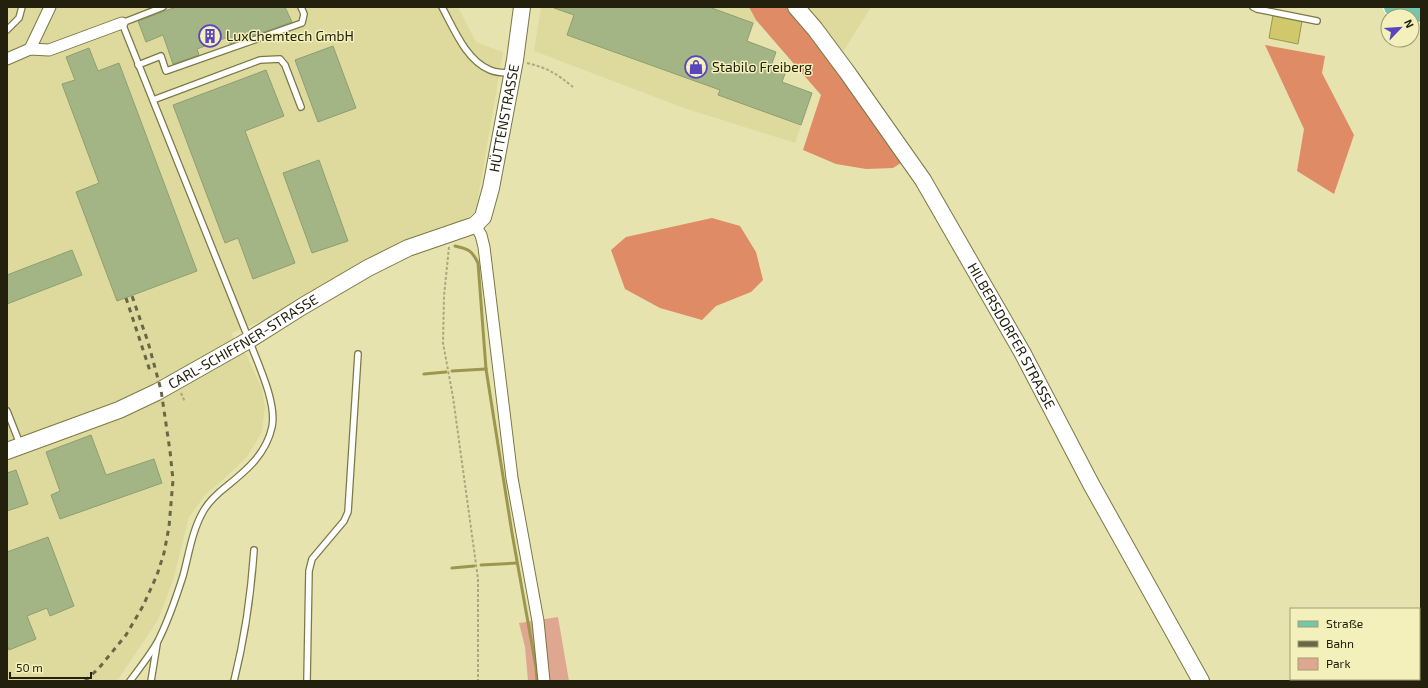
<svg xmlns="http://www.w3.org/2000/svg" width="1428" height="688" viewBox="0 0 1428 688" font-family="'Exo 2',sans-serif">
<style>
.built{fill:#deda9d}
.green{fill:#dfa78f}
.forest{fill:#df8b65}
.water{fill:#d0c86b;stroke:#9c964f}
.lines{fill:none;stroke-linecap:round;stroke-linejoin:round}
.stream{stroke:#9c964f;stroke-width:3}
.building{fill:#a3b585;stroke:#8e9f70}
.service-casing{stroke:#7b7846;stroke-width:8}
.minor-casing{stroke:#7b7846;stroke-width:13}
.secondary-casing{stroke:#7b7846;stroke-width:18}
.primary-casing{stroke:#fff;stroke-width:20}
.path{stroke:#aca87d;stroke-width:2;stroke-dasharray:3 2;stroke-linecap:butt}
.service{stroke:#fff;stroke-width:5.5}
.minor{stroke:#fff;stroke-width:11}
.secondary{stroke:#fff;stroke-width:16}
.primary{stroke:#74c7ac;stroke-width:18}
.rail{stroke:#696747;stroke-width:3;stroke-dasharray:5 5;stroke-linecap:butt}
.labels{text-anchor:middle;stroke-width:3;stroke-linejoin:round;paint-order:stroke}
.poi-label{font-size:14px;fill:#23210d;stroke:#f4f0bb;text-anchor:start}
.street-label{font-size:14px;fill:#23210d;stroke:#f4f0bb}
</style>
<rect width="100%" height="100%" fill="#e7e3ae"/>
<g class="built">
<path d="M7 7H458L476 42 503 52 476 210 470 216 461 221 405 241 355 265 272 317 231 333 247 356 262 389 265 407 262 432 247 457 224 479 206 494 189 517 173 581 158 620 117 681H7Z"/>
<path d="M541 7H749L756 20 747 41 776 52 771 66 786 71 782 82 812 93 795 143 684 108 534 51Z"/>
<path d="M805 7H871L843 52Z"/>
</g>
<path class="green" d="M558 617 569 681H528L525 647 519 623Z"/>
<g class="forest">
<path d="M749 7H787L837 68 904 161 893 168 866 169 836 164 803 150 821 95 756 20Z"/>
<path d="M1265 45 1325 56 1322 73 1354 135 1334 194 1297 171 1304 129Z"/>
<path d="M712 218 740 226 756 252 763 280 751 292 716 306 702 320 660 308 625 289 611 250 626 237Z"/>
</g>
<path class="water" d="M1273 15 1302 21 1298 44 1269 38Z"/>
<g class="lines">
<g class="stream">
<path d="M455 246C468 249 472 250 478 263L486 369 512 533 536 667 537 681"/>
<path d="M452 371 486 369"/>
<path d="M424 374 446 372"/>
<path d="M481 565 517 563"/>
<path d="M452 568 474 566"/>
</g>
</g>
<g class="building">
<path d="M176 7H285L292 22 230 44 228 37 197 49 199 55 173 64 163 35 146 42 138 21Z"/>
<path d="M554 7H709L753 23 747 41 776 52 771 66 786 71 782 82 812 93 801 125 718 95 720 90 567 35 574 15 554 8Z"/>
<path d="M333 46 356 108 318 122 295 60Z"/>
<path d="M89 48 98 71 119 63 197 271 117 301 76 192 99 183 62 84 75 80 66 57Z"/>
<path d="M266 70 284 116 245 131 295 263 253 279 238 238 225 243 173 105Z"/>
<path d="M319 160 348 241 312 253 283 173Z"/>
<path d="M72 250 82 275 7 304V275Z"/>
<path d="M91 435 106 475 154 459 162 483 60 519 51 495 60 491 46 452Z"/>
<path d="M16 470 28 504 7 511V473Z"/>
<path d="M48 537 74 606 50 616 47 608 27 616 36 639 9 650 7 644V552Z"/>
</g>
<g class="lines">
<g class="service-casing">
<g id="service">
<path d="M442 7C454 29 466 60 490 70 497 73 504 73 511 73"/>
<path d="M1253 7 1257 9 1317 21"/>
<path d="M7 30 19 18 22 7"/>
<path d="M138 65 161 56 166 71 302 23 304 14 301 7"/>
<path d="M153 100 260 60 280 59 285 65 301 107"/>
<path d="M7 411 20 444"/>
<path d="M130 681C139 669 150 655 158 641 168 621 176 598 183 576 189 554 192 530 204 510 210 500 218 493 227 486 247 470 266 454 272 427 277 403 258 364 249 340L122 23 163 7"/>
<path d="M151 681 157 644"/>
<path d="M234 681C245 637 251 594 254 550"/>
<path d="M307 681 309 571 312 559 344 521 348 512 358 354"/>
</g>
</g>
<g class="minor-casing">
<g id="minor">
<path d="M30 49 50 7"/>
<path d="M7 59 30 49 49 50 122 23"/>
<path d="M475 225 481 235 484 247 512 478 538 621 544 681"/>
</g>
</g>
<g class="secondary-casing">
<g id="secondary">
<path id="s1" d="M796 7 815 29 847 72 923 180 1022 352 1091 484 1201 681"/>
<path id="s2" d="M7 451 119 410 157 392 249 340 303 306 368 268 408 248 475 225 483 217 491 188 515 60 522 7"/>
</g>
</g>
<g class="primary-casing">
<path id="primary" d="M1393 7 1421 13"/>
</g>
<g class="path">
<path d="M527 63C548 68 557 74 573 87"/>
<path d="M449 247 444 296 443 343 453 397 478 579V681"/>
<path d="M181 393 185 402"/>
</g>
<use href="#service" class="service"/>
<use href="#minor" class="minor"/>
<use href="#secondary" class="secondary"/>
<use href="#primary" class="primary"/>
<g class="rail">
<path d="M126 298 151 374"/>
<path d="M85 681 99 668 126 635 143 606 157 575 164 553 169 527 173 480 170 451 161 390 148 342 132 296"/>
</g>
</g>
<defs>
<g id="building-ring" transform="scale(1.15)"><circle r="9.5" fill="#f4f0bb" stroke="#5946be" stroke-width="1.5"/><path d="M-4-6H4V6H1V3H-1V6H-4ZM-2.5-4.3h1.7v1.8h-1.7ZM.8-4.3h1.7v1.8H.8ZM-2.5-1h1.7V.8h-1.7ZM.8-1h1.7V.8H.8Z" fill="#5946be"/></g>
<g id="shop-ring" transform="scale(1.15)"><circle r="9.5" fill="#f4f0bb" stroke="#5946be" stroke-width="1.5"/><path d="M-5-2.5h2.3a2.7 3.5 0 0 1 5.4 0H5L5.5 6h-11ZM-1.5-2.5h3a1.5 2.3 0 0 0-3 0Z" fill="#5946be"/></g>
</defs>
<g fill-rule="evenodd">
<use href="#building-ring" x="210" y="36"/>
<use href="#shop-ring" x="696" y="67"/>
</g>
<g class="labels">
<g class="poi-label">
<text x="226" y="41">LuxChemtech GmbH</text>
<text x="712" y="72">Stabilo Freiberg</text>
</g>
<g class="street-label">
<text dy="5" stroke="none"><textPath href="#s2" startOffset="634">HÜTTENSTRASSE</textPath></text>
<text dy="5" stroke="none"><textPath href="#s1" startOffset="394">HILBERSDORFER STRASSE</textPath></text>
<text dy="5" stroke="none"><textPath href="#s2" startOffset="261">CARL-SCHIFFNER-STRASSE</textPath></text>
</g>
</g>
<rect width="1428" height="688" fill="none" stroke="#23210d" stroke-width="16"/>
<rect x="1290" y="608" width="130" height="72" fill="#f4f0bb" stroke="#a09d75"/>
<rect x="1298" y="621" width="20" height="6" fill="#74c7ac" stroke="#a09d75"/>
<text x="1326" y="628" font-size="12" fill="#23210d">Straße</text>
<rect x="1298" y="641" width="20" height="6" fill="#696747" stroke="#a09d75"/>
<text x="1326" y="648" font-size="12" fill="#23210d">Bahn</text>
<rect x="1298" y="658" width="20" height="12" fill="#dfa78f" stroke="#a09d75"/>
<text x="1326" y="668" font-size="12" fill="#23210d">Park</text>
<g transform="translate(1400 28) rotate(65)"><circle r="19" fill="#f4f0bb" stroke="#a09d75"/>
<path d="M0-3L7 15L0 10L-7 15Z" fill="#5946be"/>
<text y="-6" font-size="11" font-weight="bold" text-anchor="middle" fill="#23210d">N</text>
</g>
<path d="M10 672v6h81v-6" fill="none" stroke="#23210d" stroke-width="2"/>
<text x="16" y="672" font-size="12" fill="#23210d" stroke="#f4f0bb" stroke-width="3" paint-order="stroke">50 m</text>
</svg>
